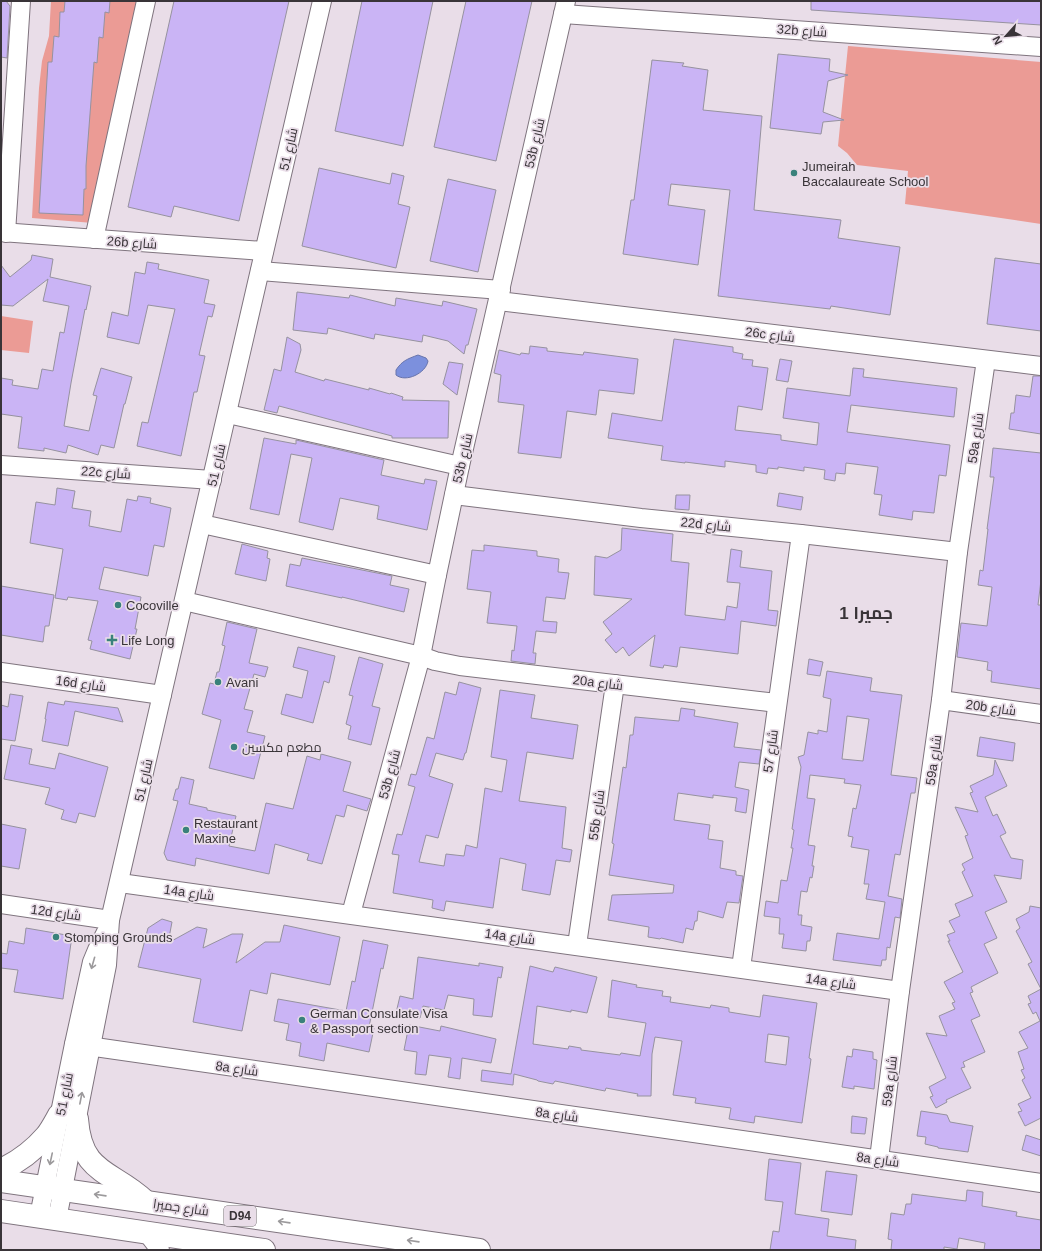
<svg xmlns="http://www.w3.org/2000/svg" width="1042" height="1251" viewBox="0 0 1042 1251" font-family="Arial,Cairo,sans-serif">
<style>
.green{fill:#eb9b95}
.water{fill:#7c90dd;stroke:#6874ac}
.building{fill:#cab4f5;stroke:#96929f;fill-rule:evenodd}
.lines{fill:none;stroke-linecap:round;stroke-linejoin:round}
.minor-casing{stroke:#7f747e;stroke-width:20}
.major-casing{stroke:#7f747e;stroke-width:24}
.minor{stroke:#fff;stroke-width:18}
.major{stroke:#fff;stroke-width:22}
.oneway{stroke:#9c9a9c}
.poi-dot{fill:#39817b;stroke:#e9dde8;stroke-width:1.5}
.labels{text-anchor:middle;stroke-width:3.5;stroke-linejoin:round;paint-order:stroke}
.shield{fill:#e9dde8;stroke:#6e676d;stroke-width:1}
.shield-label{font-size:12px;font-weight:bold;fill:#393438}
.street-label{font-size:13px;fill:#393438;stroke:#e9dde8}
.poi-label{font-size:13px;fill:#393438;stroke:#e9dde8;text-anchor:start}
.district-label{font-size:17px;font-weight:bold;fill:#393438;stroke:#e9dde8}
</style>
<rect width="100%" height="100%" fill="#e9dde8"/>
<g class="green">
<path d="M51 1H139L93 223 32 218 39 88 42 61 49 36Z"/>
<path d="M848 46 1041 62V224L905 204 908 171 857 165 847 153 838 146Z"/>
<path d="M1 316 33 321 29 353 1 350Z"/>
</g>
<path class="water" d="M418 355 426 358 428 361C426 373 406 383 396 375V370C402 361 407 359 418 355Z"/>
<g class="building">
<path d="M1 1H6L10 6 7 58 1 57Z"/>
<path d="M65 1H110L109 13 105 12 103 38 99 37 97 63 94 62 86 166V189H84L83 215 39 213 48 62H52L54 36 59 37 60 12H64Z"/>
<path d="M174 1H289L239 221 174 206 171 217 128 207Z"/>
<path d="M362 1H433L403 146 335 131Z"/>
<path d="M466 1H532L496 161 434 147Z"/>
<path d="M811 1H1041V25L811 10Z"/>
<path d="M778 54 830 59 829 71 848 75 828 81 823 112 844 120 823 122 821 134 770 128Z"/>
<path d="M652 60 684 63 682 66 708 70 703 110 762 116 754 210 841 220 838 238 900 247 890 315 831 306 830 309 718 296 730 190 671 184 668 205 705 210 698 265 623 254 631 200H634Z"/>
<path d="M319 168 390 184 392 173 404 176 398 204 410 207 396 268 302 246Z"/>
<path d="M448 179 496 190 478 272 430 261Z"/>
<path d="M32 255 53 259 50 277 91 286 86 310 85 309 71 383 64 426 89 431 97 396 93 395 101 368 132 377 125 404H124L114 448 101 445 98 455 68 445 66 453 44 448V451L18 448 22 417 1 414V378L13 380 12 385 38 389 42 369 53 371 60 332 64 333 69 306 43 301 48 279 13 306 1 305V265L10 277 31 260Z"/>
<path d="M995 258 1041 264V331L987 324Z"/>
<path d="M147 262 159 264 158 269 209 280 204 303 215 305 212 317 208 316 199 355 205 356 197 392H194L181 456 137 446 142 422 148 423 175 309 148 305 139 344 107 337 112 312 128 316 135 272 145 274Z"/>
<path d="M297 292 349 298 350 295 395 306 396 298 442 306 443 301 477 309 468 345H466L464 354 448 341 423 335 422 342 375 334 374 339 328 328 327 334 293 330Z"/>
<path d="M287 337 300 344 301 350 295 372 324 381 325 379 369 390V388L390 394 391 393 403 397 402 400 449 401 448 438H392V436L279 406 277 413 264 410 274 369 281 371Z"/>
<path d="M674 339 733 347V352L743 354 742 359 753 360 752 366 768 368 762 410 738 406 735 430 781 435V440L817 445 819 423 783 418 787 388 850 396 853 368 864 369 863 377 957 388 954 417 851 405 847 432 950 445 946 476 939 475 934 513 913 511 912 520 879 515 882 495 874 494 878 467 846 463 845 474 836 473 835 481 824 479 825 470 804 467V471L778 467V469L768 468 767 474 756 472V465L725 461V467L685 462V463L661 460 663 446 608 438 612 413 662 421Z"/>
<path d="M530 346 547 348V351L583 355 584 352 638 359 634 394 599 390 596 415 567 411 561 458 518 453 524 405 498 402 501 375 494 373 499 350 520 355 521 353 529 354Z"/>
<path d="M780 359 792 361 788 382 776 380Z"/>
<path d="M449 362 463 364 457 395 443 384Z"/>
<path d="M1033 376H1041V434L1009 429 1011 413H1014L1016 395 1030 397Z"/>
<path d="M264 438 296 444V440L384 460 381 475 424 484 425 479 437 481 427 530 377 519 379 506 340 498 333 530 299 522 312 458 291 454 279 515 250 509Z"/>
<path d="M993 448 1041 453V580L1038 605H1041V689L991 682 992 671 987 670 988 662 957 657 961 623 987 626 992 587 978 585 980 570 983 571 988 529H987L994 477H990Z"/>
<path d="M57 488 75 491 72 508 91 511 89 526 121 532 127 499 137 501 138 496 151 498 150 503 171 508 164 547 154 545 148 576 104 567 99 589 141 597 135 629H137L130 659 90 649 92 641 88 640 98 601 68 597 67 600 55 598 63 549 30 543 36 502 55 505Z"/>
<path d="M779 493 803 497 801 510 777 506Z"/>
<path d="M676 495H690L689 510 675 509Z"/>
<path d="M622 528 673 534 671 561 689 563 685 615 725 620 727 606 737 608 740 583 727 582 731 549 742 551 740 567 772 571 768 610 778 611 776 626 741 621 738 654 680 647 677 667 664 665 663 668 650 666 655 635 629 656 623 647 616 653 605 640 612 634 603 622 632 599 594 595 595 556 607 558 621 550Z"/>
<path d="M242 544 268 551 267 558 270 559 266 581 235 574Z"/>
<path d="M484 545 537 551V556L559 559 558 572 569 573 565 599 546 597 543 621 557 622 556 633 536 631 533 653H536L535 664 511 661 512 650 514 651 517 626 487 623 491 592 467 589 472 550 484 551Z"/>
<path d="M302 558 392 576 390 585 409 589 404 612 342 597V598L286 586 290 564 300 566Z"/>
<path d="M1 586 54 595 49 626H45L43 642 1 635Z"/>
<path d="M227 622 257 629 249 663 268 667 265 677 254 674 244 709 253 711 247 732 265 736 254 779 209 768 221 720 202 714 210 683 214 684 217 672H219L225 646 222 645Z"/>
<path d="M298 647 335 656 329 683 324 681 313 723 281 714 286 694 302 698 308 671 293 667Z"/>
<path d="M359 657 383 664 372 706 380 708 371 745 348 739 351 726 346 724 353 696 349 695Z"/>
<path d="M809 659 823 662 820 676 807 674Z"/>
<path d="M827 671 872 678 870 691 902 695 891 775 917 778 915 793H911L900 855 895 854 888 896 902 899 900 918 895 917 890 948 887 947 886 960H882L881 966 833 960 837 933 879 939 885 902 866 899 869 884H864L869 850 851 847 853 837 848 836 853 808 856 809 861 785 844 783 845 779 810 775 807 798 815 799 808 845 815 846 812 866H814L812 878 810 877 807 892 801 891 798 915H802L801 925 812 927 810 941H807L806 951 782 948 784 934H779L780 918 764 916 766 901 778 903 781 880 787 881 793 848H791L794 830 792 829 801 767 798 757 804 755 808 732 818 734V730L827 732 831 699 823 697ZM847 716 869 719 863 761 842 759Z"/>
<path d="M459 682 481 688 466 753H465L463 760 436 753 429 776 453 784 438 838 426 835 419 862 444 866 446 854 464 856 466 845 477 848 485 788 502 792 507 760 491 757 500 690 535 695 531 718 578 725 573 759 527 752 519 801 566 807 562 848 572 850 570 862 556 860 550 895 522 890 526 864 500 858 493 908 446 901 444 911 432 908 433 900 393 893 399 855 392 854 397 834 402 835 415 787 408 785 411 774 416 775 427 737 434 739 445 692 456 695Z"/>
<path d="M10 694 23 696 15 741 1 739V705L8 707Z"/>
<path d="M65 701 118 708 123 722 75 711 68 746 42 741 46 719H45L48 702 64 705Z"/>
<path d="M681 708 695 710 694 716 738 723 734 747 761 750 759 764 739 762 735 787 749 790 746 813 735 811 737 798 713 795V798L678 793 674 820 710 825 708 839 723 841 720 868 736 871V875L743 876 739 903 727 902 723 918 698 911 697 921H695L693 930 686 928 683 943 661 938 660 939 648 937 649 927 608 920 612 895 673 893 674 885 609 875 614 844 612 843 623 767 626 768 630 735H633L635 717 679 721Z"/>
<path d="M980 737 1015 743 1013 761 977 756Z"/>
<path d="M11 745 32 749 29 764 55 769 59 753 108 767 95 817 79 813 76 823 61 819 64 810 45 804 50 788 4 779Z"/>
<path d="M321 754 351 762 343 791 371 799 367 811 347 805 344 817 336 815 322 864 307 860 309 854 275 844 269 874 196 858 195 866 167 860 164 853 178 801 173 800 176 789H178L181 777 194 780 189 804 207 808V810L236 816 229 846 255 851 266 803 293 809 307 756 320 760Z"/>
<path d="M995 760 1007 786 985 797 993 816 997 814 1006 833 1000 836 1011 858 1023 860 1021 879 994 875 1007 902 985 912 997 938 984 944 998 973 971 987 973 992 970 993 980 1016 971 1020 985 1052 963 1062 965 1067 961 1068 971 1088 946 1100 947 1102 936 1108 930 1097 933 1096 929 1087 946 1078 926 1033 947 1036 939 1016 955 1009 952 1003 955 1002 944 982 963 972 948 941H950L947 935 955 932 949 921 960 916 955 904 973 896 962 872 965 870 962 864 973 858 965 836 968 835 955 807 978 812 970 793 973 792 970 786 993 775Z"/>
<path d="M1 824 26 829 19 869 1 866Z"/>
<path d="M1030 906 1041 908V989L1028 964 1032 962 1016 931 1020 928 1016 919 1029 912Z"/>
<path d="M162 919 172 922 168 943 197 927 207 929 203 948 232 934H243L236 963 265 942H280L284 925 340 937 330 985 271 973 267 994 250 990 242 1031 193 1022 201 979 138 967 148 928Z"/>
<path d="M26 928 72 936 63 999 14 992 18 970 1 968V953L7 954 9 941 24 944Z"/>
<path d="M363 940 388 945 383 969 381 968 369 1027 374 1028 369 1052 327 1043 324 1061 299 1056 301 1043 286 1040 289 1024 274 1021 278 999 346 1011 352 981 355 982Z"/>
<path d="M418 957 479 966V963L503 967 501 978 498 977 492 1017 473 1015 474 999 448 995 444 1010 423 1006 420 1018 396 1013 400 996 413 999Z"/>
<path d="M530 966 553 972 555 967 597 977 587 1013 571 1010V1012L537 1006 533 1044 568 1049 569 1046 581 1048V1050L620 1055 621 1053 640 1056 646 1023 608 1017 612 980 637 985 636 987 663 991 662 996 671 997 670 1002 710 1008 711 1005 729 1008V1012L760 1017 763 995 817 1003 809 1058 811 1059 802 1123 755 1116 754 1123 729 1119 731 1108 695 1103 696 1098 673 1095 682 1041 655 1037 652 1054 651 1096H637L638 1094 606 1088 605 1091 555 1081 553 1084 538 1081 537 1080 514 1074 513 1085 481 1081 482 1070 511 1074ZM768 1034 789 1037 786 1065 765 1062Z"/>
<path d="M1041 989V1118L1025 1126 1018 1112 1022 1111 1018 1104 1031 1098 1022 1080 1025 1078 1021 1070 1024 1069 1018 1052 1028 1048 1019 1032 1040 1021 1036 1012 1033 1014 1028 1004 1031 1003 1028 996Z"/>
<path d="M409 1025 440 1031 441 1026 496 1039 491 1063 462 1058 460 1079 448 1077 451 1058 429 1055 426 1075 415 1074 417 1052 404 1050Z"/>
<path d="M853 1049 873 1052V1059L877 1060 874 1089 854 1086V1089L842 1087 847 1056 852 1057Z"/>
<path d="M921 1111 947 1115 950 1122 973 1126 968 1152 938 1148V1147L925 1144 926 1137 917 1136Z"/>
<path d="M852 1116 867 1118 865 1134 851 1133Z"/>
<path d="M1026 1135 1041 1140V1156L1022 1150Z"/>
<path d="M769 1159 801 1163 795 1214 829 1219 827 1236 856 1240 855 1250H770L773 1231 779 1232 783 1202 765 1200Z"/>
<path d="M826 1171 857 1175 852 1215 821 1211Z"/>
<path d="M967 1190 983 1192 982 1206 1017 1212 1016 1216 1041 1220V1250H984L985 1243 959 1238 957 1249 944 1247V1250H891L892 1240 888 1239 891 1213 904 1215 906 1204H911L912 1194 966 1201Z"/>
</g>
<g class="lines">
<g class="minor-casing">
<g id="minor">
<path d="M563 14 1041 47"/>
<path d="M1 232 264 251"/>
<path d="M6 233 21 1"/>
<path d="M94 239 146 1"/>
<path d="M260 271 501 290"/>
<path d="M499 301 1041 366"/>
<path d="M228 414 460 466"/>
<path d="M1 465 212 480"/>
<path d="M454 495 641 518 801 534 958 552"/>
<path d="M202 524 437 575"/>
<path d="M184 601 421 656 435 661 460 666 777 703"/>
<path d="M1 672 162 695"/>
<path d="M941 700 1041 714"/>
<path d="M120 883 900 991"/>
<path d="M1 904 110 920"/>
<path d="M351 914 421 656 437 575 460 466 566 1"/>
<path d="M577 945 615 684"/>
<path d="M741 968 801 534"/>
<path d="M74 1044 1041 1183"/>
<path d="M879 1159 900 991 941 700 958 552 986 360"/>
<path d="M39 1216 74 1044 92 962 97 950 106 932"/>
<path d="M57 1219 107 965 110 920 322 1"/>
<path d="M147 1233 160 1250"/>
</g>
</g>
<g class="major-casing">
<g id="major">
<path d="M77 1119C81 1175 112 1170 145 1201"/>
<path d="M1 1170C18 1162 34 1150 46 1136 51 1130 55 1122 59 1115"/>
<path d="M1 1181 479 1250"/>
<path d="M1 1211 264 1250"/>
</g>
</g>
<use href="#minor" class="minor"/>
<use href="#major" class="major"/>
</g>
<defs><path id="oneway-shaft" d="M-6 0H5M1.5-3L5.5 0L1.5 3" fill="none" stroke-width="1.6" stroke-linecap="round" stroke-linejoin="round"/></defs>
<g class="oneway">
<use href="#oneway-shaft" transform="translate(93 963) rotate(106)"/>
<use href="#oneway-shaft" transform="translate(81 1098) rotate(-79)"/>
<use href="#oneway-shaft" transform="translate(51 1159) rotate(102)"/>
<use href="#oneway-shaft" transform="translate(100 1195) rotate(-172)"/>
<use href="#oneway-shaft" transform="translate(284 1222) rotate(-172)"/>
<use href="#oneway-shaft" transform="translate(413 1241) rotate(-172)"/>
</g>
<g class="poi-dot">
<circle cx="794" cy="173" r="4"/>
<circle cx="118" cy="605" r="4"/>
<path d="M110 634h4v4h4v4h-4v4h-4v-4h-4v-4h4z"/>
<circle cx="218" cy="682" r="4"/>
<circle cx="234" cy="747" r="4"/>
<circle cx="186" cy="830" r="4"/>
<circle cx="56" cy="937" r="4"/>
<circle cx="302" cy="1020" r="4"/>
</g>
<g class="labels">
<rect class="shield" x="224" y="1206" width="32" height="20" rx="3"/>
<g class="shield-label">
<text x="240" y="1220">D94</text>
</g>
<g class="street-label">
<text transform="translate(802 30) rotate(4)" y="5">32b شارع</text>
<text transform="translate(534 143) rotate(-77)" y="5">53b شارع</text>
<text transform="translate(288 149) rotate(-77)" y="5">شارع 51</text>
<text transform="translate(132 242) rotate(4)" y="5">26b شارع</text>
<text transform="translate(770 334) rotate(7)" y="5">26c شارع</text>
<text transform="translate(975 438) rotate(-82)" y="5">59a شارع</text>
<text transform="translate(462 458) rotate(-77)" y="5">53b شارع</text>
<text transform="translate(216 465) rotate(-77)" y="5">شارع 51</text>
<text transform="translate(106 472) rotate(4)" y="5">22c شارع</text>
<text transform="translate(706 524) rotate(6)" y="5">22d شارع</text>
<text transform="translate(598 682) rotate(7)" y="5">20a شارع</text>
<text transform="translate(81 683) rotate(8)" y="5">16d شارع</text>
<text transform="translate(991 707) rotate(8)" y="5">20b شارع</text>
<text transform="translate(770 751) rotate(-82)" y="5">شارع 57</text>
<text transform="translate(933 760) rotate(-82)" y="5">59a شارع</text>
<text transform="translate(389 774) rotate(-75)" y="5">53b شارع</text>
<text transform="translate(143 780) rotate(-77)" y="5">شارع 51</text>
<text transform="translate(596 815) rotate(-82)" y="5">55b شارع</text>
<text transform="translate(189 892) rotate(8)" y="5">14a شارع</text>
<text transform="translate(56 912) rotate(8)" y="5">12d شارع</text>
<text transform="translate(510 936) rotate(8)" y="5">14a شارع</text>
<text transform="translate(831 981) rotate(8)" y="5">14a شارع</text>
<text transform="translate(237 1068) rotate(8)" y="5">8a شارع</text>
<text transform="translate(889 1081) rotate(-83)" y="5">59a شارع</text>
<text transform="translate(64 1094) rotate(-79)" y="5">شارع 51</text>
<text transform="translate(557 1114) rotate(8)" y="5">8a شارع</text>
<text transform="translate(878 1159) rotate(8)" y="5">8a شارع</text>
<text transform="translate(181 1207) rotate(8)" y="5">شارع جميرا</text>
</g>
<g class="poi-label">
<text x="802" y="171">Jumeirah<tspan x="802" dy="15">Baccalaureate School</tspan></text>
<text x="126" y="610">Cocoville</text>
<text x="121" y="645">Life Long</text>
<text x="226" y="687">Avani</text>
<text x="242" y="752">مطعم مكسين</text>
<text x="194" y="828">Restaurant<tspan x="194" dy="15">Maxine</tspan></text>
<text x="64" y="942">Stomping Grounds</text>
<text x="310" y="1018">German Consulate Visa<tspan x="310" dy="15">&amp; Passport section</tspan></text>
</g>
<g class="district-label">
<text x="866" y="619">جميرا 1</text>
</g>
</g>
<rect width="1042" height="1251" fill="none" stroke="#393438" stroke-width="4"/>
<g transform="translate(1006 36) rotate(243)" stroke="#e9dde8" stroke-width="3" paint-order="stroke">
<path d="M0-3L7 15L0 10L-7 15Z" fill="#393438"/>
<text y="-6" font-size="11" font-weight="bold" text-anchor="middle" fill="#393438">N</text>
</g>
</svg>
